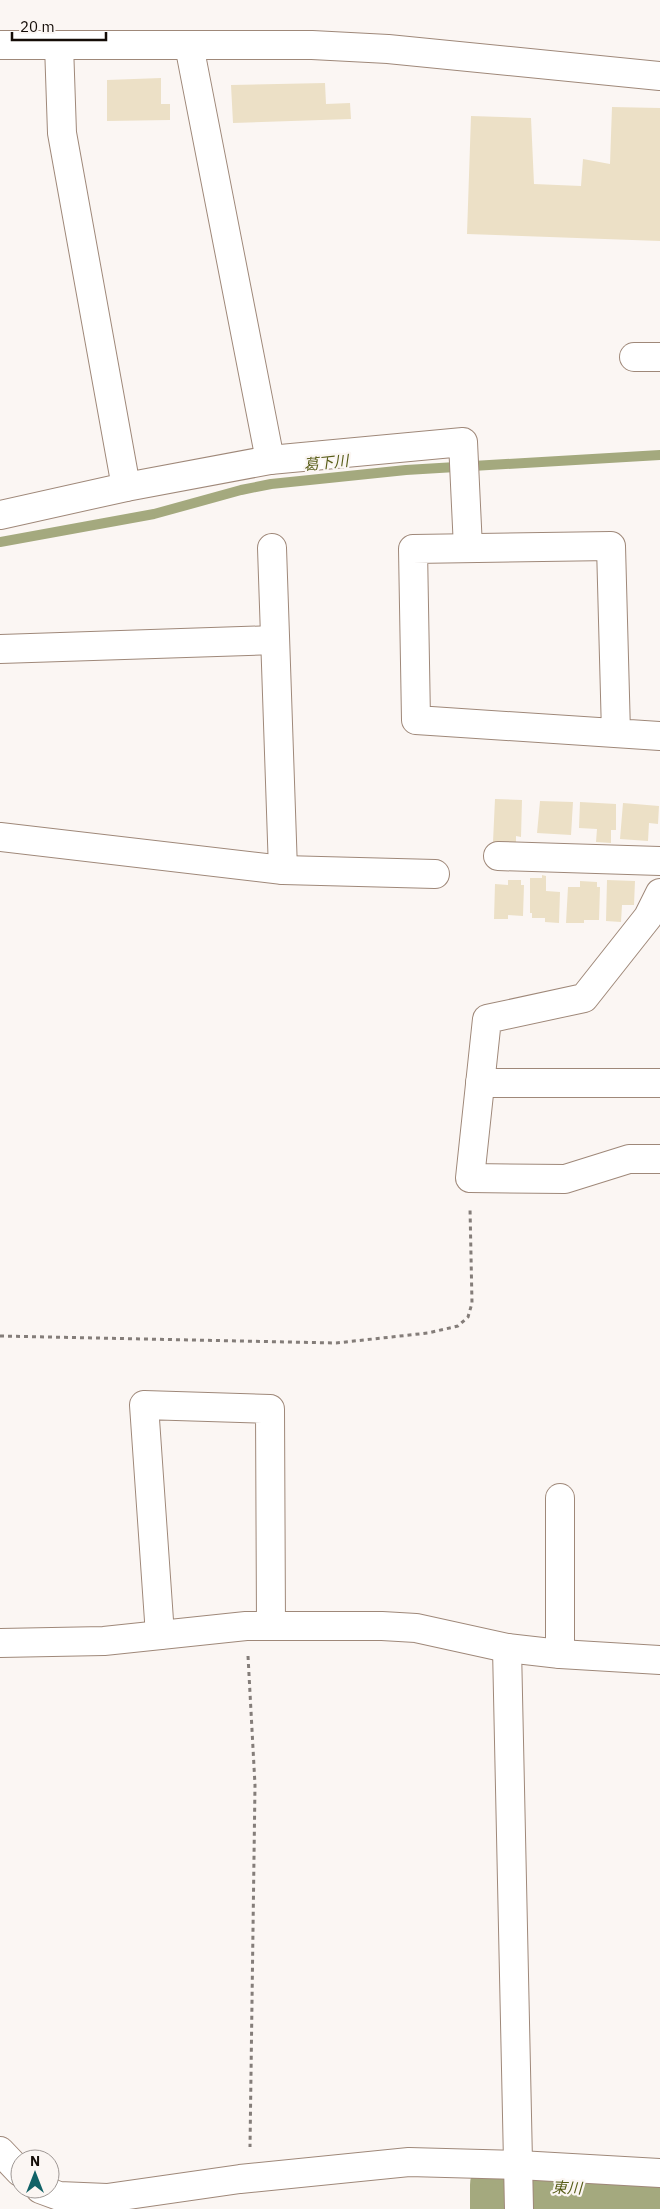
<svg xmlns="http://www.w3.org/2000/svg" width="660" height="2209" viewBox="0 0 660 2209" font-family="'IBM Plex Sans','Noto Sans JP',sans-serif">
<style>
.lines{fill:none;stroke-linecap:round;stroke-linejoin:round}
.stream{stroke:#a4a97e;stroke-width:10}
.river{stroke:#a4a97e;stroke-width:56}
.building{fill:#ece0c6}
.minor-casing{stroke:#9f8879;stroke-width:30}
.tertiary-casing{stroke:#9f8879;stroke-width:30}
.path{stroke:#847d79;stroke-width:3;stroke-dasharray:4 4;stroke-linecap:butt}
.minor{stroke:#fff;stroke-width:28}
.tertiary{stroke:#fff;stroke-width:28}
.labels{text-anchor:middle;stroke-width:4.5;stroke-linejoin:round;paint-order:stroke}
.water-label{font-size:15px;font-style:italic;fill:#575c16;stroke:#fbf6f3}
</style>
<rect width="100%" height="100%" fill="#fbf6f3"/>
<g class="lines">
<path class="stream" d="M0 542 154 514 241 490 271 484 406 470 660 455"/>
<path class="river" d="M498 2209V2185L660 2191"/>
</g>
<g class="building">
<path d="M161 78V104H170V120L107 121V80Z"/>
<path d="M325 83 326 104 350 103 351 119 233 123 231 85Z"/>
<path d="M612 107 660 108V241L467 234 471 116 531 118 534 184 581 186 583 159 610 164Z"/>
<path d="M495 799 522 800 521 837 516 836V843L493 842Z"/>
<path d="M540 801 573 802 571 835 537 833Z"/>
<path d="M580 802 616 804V830H611V843L596 842 597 829 579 828Z"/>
<path d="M623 803 659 806 658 824 649 823 648 841 620 839Z"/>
<path d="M542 875 546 876V891L560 892 559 923 545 922V918H532V913H530V878H542Z"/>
<path d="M508 880H521V885H524L523 916 508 915V919H494L495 884 508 885Z"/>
<path d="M607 880 635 881 634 905H622L621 922 606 921Z"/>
<path d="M580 881 597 882V887H600L599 920H584V923H566L568 887H580Z"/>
</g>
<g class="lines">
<g class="minor-casing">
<g id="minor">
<path d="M59 45 62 133 126 487"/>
<path d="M189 45 270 460"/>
<path d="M634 357H660"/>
<path d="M0 515 126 487 270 460 463 442 468 548"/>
<path d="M272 548 283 870"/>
<path d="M0 649 275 640"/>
<path d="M616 733 611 546 413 549 416 720 660 736"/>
<path d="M0 837 283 870 435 874"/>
<path d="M498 856 660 861"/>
<path d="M660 893 648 917 584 998 487 1019 470 1178 565 1179 629 1159H660"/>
<path d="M480 1083H660"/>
<path d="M560 1498V1654"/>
<path d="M160 1635 144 1405 270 1409 271 1625"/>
<path d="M0 1643 104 1641 246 1626H382L416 1628 507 1648 560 1654 660 1660"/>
<path d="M507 1648 519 2209"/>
<path d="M0 2151 20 2172"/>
<path d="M40 2189 59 2196 107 2198 240 2179 409 2162 519 2165 660 2173"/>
</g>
</g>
<g class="tertiary-casing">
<path id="tertiary" d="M0 45H312L388 49 660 76"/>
</g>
<g class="path">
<path d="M0 1336 336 1343 428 1333 458 1326 468 1317 472 1303 470 1208"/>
<path d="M248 1656 255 1785 250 2147"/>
</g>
<use href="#minor" class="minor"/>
<use href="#tertiary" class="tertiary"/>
</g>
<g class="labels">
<g class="water-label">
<text transform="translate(326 463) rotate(-6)" y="5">葛下川</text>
<text transform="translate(567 2188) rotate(2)" y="5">東川</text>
</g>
</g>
<g transform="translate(35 2174)"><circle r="24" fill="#fbf6f3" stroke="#9f9895"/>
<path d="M0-4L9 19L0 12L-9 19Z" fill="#116267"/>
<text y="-8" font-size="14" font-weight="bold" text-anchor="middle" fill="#140c07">N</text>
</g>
<path d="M12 32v8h94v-8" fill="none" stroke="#140c07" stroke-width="2.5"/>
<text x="20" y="32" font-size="15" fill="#140c07" stroke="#fbf6f3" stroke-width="4" paint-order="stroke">20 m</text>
</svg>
